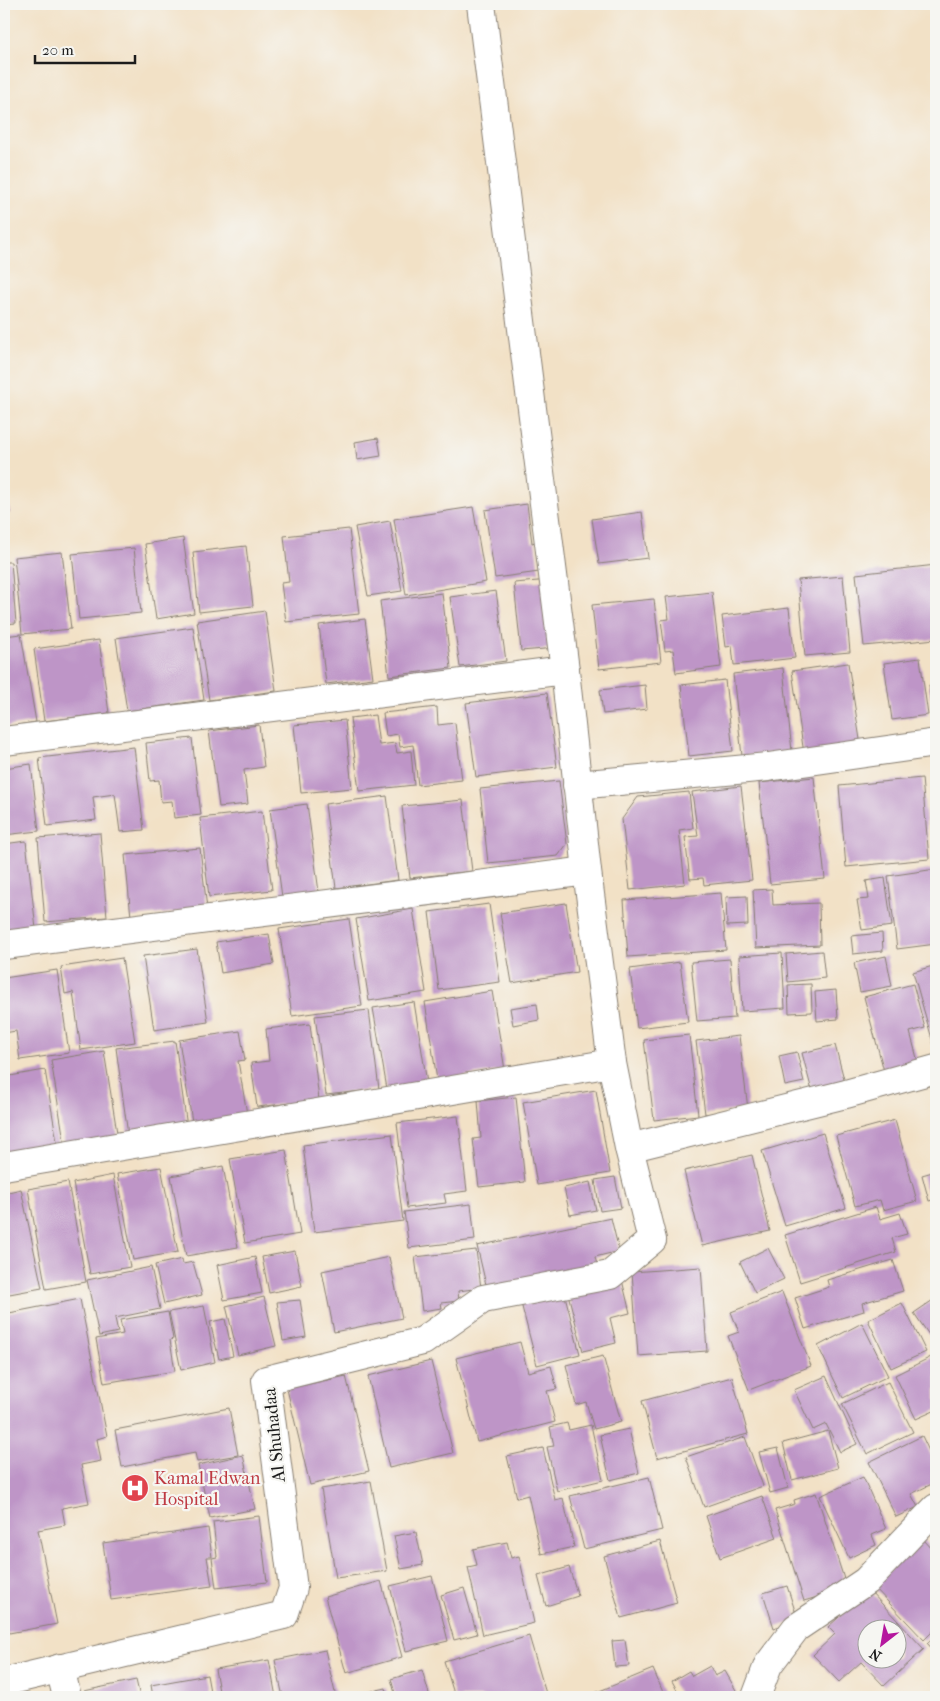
<svg xmlns="http://www.w3.org/2000/svg" width="940" height="1701" viewBox="0 0 940 1701" font-family="'IM FELL French Canon',serif">
<style>
.building{fill:#be95c7;fill-rule:evenodd}
.lines{fill:none;stroke-linecap:round;stroke-linejoin:round}
.minor-casing{stroke:#877e71;stroke-width:30}
.minor{stroke:#fff;stroke-width:28}
.labels{text-anchor:middle;stroke-width:4.5;stroke-linejoin:round;paint-order:stroke}
.street-label{font-size:18px;fill:#1c1c1c;stroke:#f6f6f2}
.health-label{font-size:18px;fill:#be3a42;stroke:#f6f6f2;text-anchor:start}
</style>
<rect width="100%" height="100%" fill="#f6f6f2"/>
<filter id="ink" filterUnits="userSpaceOnUse"><feTurbulence type="fractalNoise" baseFrequency=".02" numOctaves="2"/><feDisplacementMap in="SourceGraphic" scale="10" xChannelSelector="R" yChannelSelector="G"/><feConvolveMatrix kernelMatrix="1 2 1 2 8 2 1 2 1" color-interpolation-filters="sRGB"/></filter>
<filter id="wash" filterUnits="userSpaceOnUse"><feTurbulence type="fractalNoise" baseFrequency=".0096" numOctaves="4" result="noise"/><feDisplacementMap in="SourceGraphic" scale="20" xChannelSelector="R" yChannelSelector="G"/><feGaussianBlur stdDeviation="1.12" result="paint"/><feColorMatrix in="noise" values="0 0 0 0 0 0 0 0 0 0 0 0 0 0 0 0 0 1.4 0 .05"/><feComposite in="paint" operator="in"/></filter>
<g filter="url(#wash)">
<rect width="100%" height="100%" fill="#f2e1c6"/>
<g id="blocks">
<g class="building">
<path d="M378 438 381 456 357 460 355 442Z"/>
<path d="M4 481 10 513 4 514Z"/>
<path d="M527 504 532 543 535 542 539 572 495 578 485 510Z"/>
<path d="M473 507 486 582 406 595 394 519Z"/>
<path d="M642 512 648 558 599 564 592 519Z"/>
<path d="M390 521 402 591 368 596 355 527Z"/>
<path d="M349 529 359 614 286 622 281 583 289 582 284 536Z"/>
<path d="M183 538 194 613 156 619 145 544Z"/>
<path d="M246 546 253 606 199 612 193 552Z"/>
<path d="M134 548 141 613 79 619 72 554Z"/>
<path d="M62 552 71 629 22 634 14 557Z"/>
<path d="M4 562H11L16 623 4 624Z"/>
<path d="M936 565V639L864 646 856 574Z"/>
<path d="M843 576 850 652 805 656 798 580Z"/>
<path d="M550 580 556 648 521 651 514 583Z"/>
<path d="M496 591 506 661 460 667 450 597Z"/>
<path d="M712 592 721 667 676 673 673 650 665 651 661 620 669 619 666 597Z"/>
<path d="M442 593 451 668 389 676 380 601Z"/>
<path d="M654 599 661 662 599 669 592 605Z"/>
<path d="M789 608 795 658 734 665 732 646 726 647 722 616Z"/>
<path d="M265 611 276 691 209 700 197 621Z"/>
<path d="M365 619 373 678 326 684 319 625Z"/>
<path d="M193 627 204 700 127 711 116 638Z"/>
<path d="M21 634 36 722 4 727V636Z"/>
<path d="M99 640 109 713 44 721 34 649Z"/>
<path d="M920 658 928 715 892 720 884 663Z"/>
<path d="M848 663 861 746 804 754 792 671Z"/>
<path d="M783 668 792 751 742 756 733 674Z"/>
<path d="M725 680 733 751 689 756 681 685Z"/>
<path d="M936 684V728H935L929 685Z"/>
<path d="M645 685 647 709 603 714 600 690Z"/>
<path d="M547 693 557 767 476 777 466 703Z"/>
<path d="M437 707 438 725 455 723 462 780 418 785 413 745 400 747 398 734 386 736 383 713Z"/>
<path d="M375 715 379 745 395 743 397 753 411 751 414 785 359 791 350 718Z"/>
<path d="M345 720 352 788 301 793 294 725Z"/>
<path d="M259 725 264 767 244 770 248 804 219 807 209 731Z"/>
<path d="M192 738 201 815 174 818 172 801 161 802 159 780 150 781 146 743Z"/>
<path d="M134 747 144 830 120 832 115 794 93 797 96 820 47 826 39 758Z"/>
<path d="M31 764 39 831 4 835V768Z"/>
<path d="M814 777 825 879 770 884 759 783Z"/>
<path d="M922 778 929 859 846 867 839 786Z"/>
<path d="M559 781 567 844 558 856 488 863 480 789Z"/>
<path d="M741 786 752 880 704 885 703 878 690 879 685 837 698 836 692 792Z"/>
<path d="M689 792 693 828 679 830 685 884 630 890 622 819 638 797Z"/>
<path d="M387 796 398 880 336 888 325 804Z"/>
<path d="M463 800 472 871 410 878 402 806Z"/>
<path d="M307 804 319 892 282 897 270 809Z"/>
<path d="M262 811 272 890 209 897 200 818Z"/>
<path d="M100 833 107 917 45 922 38 838Z"/>
<path d="M26 841 36 929 4 932V844Z"/>
<path d="M200 848 207 909 131 917 125 855Z"/>
<path d="M936 869V944L897 949 888 876Z"/>
<path d="M885 878 892 926 862 930 857 900 869 899 866 881Z"/>
<path d="M772 889 773 905 819 903 820 945 756 948 753 890Z"/>
<path d="M721 893 726 950 628 957 624 900Z"/>
<path d="M747 896 748 925 727 926 726 897Z"/>
<path d="M566 903 577 972 512 983 500 913Z"/>
<path d="M489 904 500 982 439 990 429 912Z"/>
<path d="M413 909 426 992 369 1001 356 919Z"/>
<path d="M349 919 362 1006 292 1016 279 929Z"/>
<path d="M882 933 883 951 853 954 851 936Z"/>
<path d="M269 934 274 964 221 973 216 942Z"/>
<path d="M197 949 208 1022 154 1030 143 956Z"/>
<path d="M822 951 825 978 788 982 786 954Z"/>
<path d="M782 953 785 1008 742 1011 739 956Z"/>
<path d="M886 956 892 986 860 992 854 963Z"/>
<path d="M122 958 135 1042 81 1050 73 992 65 994 61 967Z"/>
<path d="M730 959 735 1018 697 1021 691 962Z"/>
<path d="M680 962 688 1022 637 1028 630 969Z"/>
<path d="M936 965V1053L913 972Z"/>
<path d="M57 970 69 1053 20 1060 16 1031 4 1033V978Z"/>
<path d="M811 984 812 1012 789 1013 788 985Z"/>
<path d="M913 984 925 1028 910 1032 918 1062 884 1071 864 997Z"/>
<path d="M836 990 838 1019 817 1021 815 992Z"/>
<path d="M492 991 505 1070 437 1080 425 1002Z"/>
<path d="M414 1002 427 1083 387 1089 373 1008Z"/>
<path d="M537 1004 539 1020 513 1025 510 1008Z"/>
<path d="M369 1010 379 1089 326 1095 315 1016Z"/>
<path d="M310 1024 319 1100 257 1107 251 1063 269 1061 266 1029Z"/>
<path d="M240 1031 245 1060 238 1061 248 1120 193 1128 179 1040Z"/>
<path d="M689 1035 698 1115 654 1120 644 1040Z"/>
<path d="M739 1036 748 1109 705 1114 696 1041Z"/>
<path d="M175 1041 187 1127 128 1135 116 1048Z"/>
<path d="M835 1045 845 1083 812 1091 802 1053Z"/>
<path d="M104 1051 118 1139 65 1147 51 1060Z"/>
<path d="M797 1052 804 1082 785 1086 779 1056Z"/>
<path d="M45 1070 59 1154 4 1163V1077Z"/>
<path d="M596 1090 610 1173 537 1185 523 1102Z"/>
<path d="M516 1097 525 1182 479 1187 473 1139 481 1138 478 1101Z"/>
<path d="M458 1116 467 1191 444 1194 446 1203 407 1208 397 1123Z"/>
<path d="M895 1120 917 1201 883 1210 880 1200 855 1206 836 1136Z"/>
<path d="M823 1133 846 1208 785 1226 762 1151Z"/>
<path d="M392 1134 403 1221 314 1232 303 1145Z"/>
<path d="M286 1150 300 1234 245 1243 230 1159Z"/>
<path d="M752 1155 770 1231 702 1246 684 1171Z"/>
<path d="M223 1166 238 1247 186 1256 171 1176Z"/>
<path d="M161 1167 178 1252 133 1260 117 1174Z"/>
<path d="M936 1171V1199L929 1201 922 1175Z"/>
<path d="M113 1175 130 1267 90 1274 73 1183Z"/>
<path d="M615 1177 621 1208 600 1211 595 1180Z"/>
<path d="M68 1182 86 1282 46 1289 28 1189Z"/>
<path d="M590 1182 596 1210 570 1215 564 1188Z"/>
<path d="M21 1189 42 1288 4 1295V1193Z"/>
<path d="M471 1204 475 1240 409 1248 404 1212Z"/>
<path d="M876 1207 880 1219 900 1213 907 1234 892 1238 896 1252 800 1282 785 1235Z"/>
<path d="M611 1218 619 1251 595 1257 597 1265 487 1289 477 1246Z"/>
<path d="M768 1248 784 1279 755 1293 740 1262Z"/>
<path d="M476 1250 481 1288 458 1291 459 1301 441 1303 442 1308 422 1311 415 1257Z"/>
<path d="M295 1251 302 1286 269 1293 262 1257Z"/>
<path d="M255 1257 262 1293 224 1300 217 1265Z"/>
<path d="M389 1257 402 1318 334 1332 322 1271Z"/>
<path d="M182 1259 183 1264 193 1262 202 1295 164 1304 155 1265Z"/>
<path d="M893 1260 903 1291 862 1303 864 1311 805 1329 795 1298 829 1287 827 1280Z"/>
<path d="M151 1267 160 1309 115 1318 118 1332 99 1336 87 1280Z"/>
<path d="M701 1267 707 1351 638 1356 632 1272Z"/>
<path d="M622 1280 630 1313 610 1318 616 1343 583 1351 568 1294Z"/>
<path d="M564 1292 580 1354 537 1365 521 1303Z"/>
<path d="M782 1292 811 1366 749 1390 728 1336 739 1332 731 1312Z"/>
<path d="M264 1297 276 1346 238 1355 226 1306Z"/>
<path d="M936 1298V1345L914 1313Z"/>
<path d="M80 1299 107 1436 97 1439 101 1461 81 1465 89 1503 62 1508 65 1525 38 1530 57 1624 4 1634V1314Z"/>
<path d="M300 1300 306 1337 283 1341 277 1302Z"/>
<path d="M902 1303 926 1352 891 1368 868 1320Z"/>
<path d="M204 1306 215 1362 181 1370 169 1312Z"/>
<path d="M168 1312 173 1339 170 1340 175 1371 104 1383 96 1339 123 1334 120 1320Z"/>
<path d="M225 1319 233 1356 219 1359 210 1322Z"/>
<path d="M862 1323 888 1376 843 1398 818 1346Z"/>
<path d="M520 1342 528 1372 551 1366 557 1389 547 1391 555 1422 477 1442 456 1358Z"/>
<path d="M603 1356 621 1422 594 1429 586 1402 576 1405 566 1365Z"/>
<path d="M933 1356 936 1363V1410L916 1419 895 1375Z"/>
<path d="M431 1361 453 1453 389 1468 368 1376Z"/>
<path d="M346 1376 369 1471 310 1485 287 1389Z"/>
<path d="M826 1376 857 1444 840 1452 826 1424 813 1430 794 1390Z"/>
<path d="M732 1377 748 1434 657 1458 642 1401Z"/>
<path d="M888 1382 913 1432 867 1454 842 1404Z"/>
<path d="M229 1408 238 1455 197 1462 195 1453 122 1467 115 1430Z"/>
<path d="M567 1423 569 1430 591 1425 603 1480 557 1491 547 1447 554 1446 550 1427Z"/>
<path d="M629 1429 639 1473 610 1480 600 1435Z"/>
<path d="M828 1431 838 1468 792 1480 783 1443Z"/>
<path d="M922 1436 936 1466V1482L911 1494 918 1507 896 1517 869 1462Z"/>
<path d="M745 1437 763 1486 704 1507 686 1457Z"/>
<path d="M543 1448 555 1500 563 1498 574 1547 541 1554 528 1495 517 1498 507 1456Z"/>
<path d="M778 1448 788 1488 770 1493 759 1452Z"/>
<path d="M243 1455 255 1509 210 1518 198 1465Z"/>
<path d="M649 1477 662 1530 584 1549 570 1496Z"/>
<path d="M863 1477 886 1529 872 1535 876 1545 849 1558 820 1496Z"/>
<path d="M371 1481 387 1571 336 1578 321 1489Z"/>
<path d="M816 1493 847 1588 804 1601 775 1510 795 1504 794 1500Z"/>
<path d="M762 1496 777 1538 720 1558 706 1516Z"/>
<path d="M259 1516 267 1582 216 1588 212 1558 217 1557 213 1522Z"/>
<path d="M208 1528 212 1557H207L212 1586 111 1600 103 1543Z"/>
<path d="M416 1532 423 1565 401 1569 394 1536Z"/>
<path d="M923 1539 936 1553V1628L924 1640 873 1586Z"/>
<path d="M660 1541 677 1603 621 1618 604 1556Z"/>
<path d="M507 1542 511 1558 519 1556 534 1623 483 1635 468 1567 477 1565 473 1549Z"/>
<path d="M569 1567 578 1596 546 1606 538 1576Z"/>
<path d="M432 1576 448 1641 406 1651 390 1586Z"/>
<path d="M381 1581 402 1657 346 1673 325 1597Z"/>
<path d="M787 1586 798 1620 774 1628 763 1593Z"/>
<path d="M464 1588 477 1634 454 1640 441 1595Z"/>
<path d="M869 1590 924 1649 884 1686 861 1662 839 1682 813 1655 835 1634 828 1627ZM868 1628H898V1658H868Z"/>
<path d="M936 1635V1653L927 1643Z"/>
<path d="M529 1636 547 1697H455L444 1661Z"/>
<path d="M625 1640 629 1666 615 1667 612 1641Z"/>
<path d="M325 1650 336 1697H283L275 1660Z"/>
<path d="M269 1660 276 1697H220L215 1669Z"/>
<path d="M710 1666 715 1676 725 1671 737 1692 726 1697H674L679 1694 672 1681 689 1671 692 1676Z"/>
<path d="M653 1669 665 1697H585Z"/>
<path d="M422 1670 430 1697H396L391 1679Z"/>
<path d="M207 1675 211 1697H153L151 1685Z"/>
<path d="M136 1680 140 1697H86L84 1691Z"/>
<path d="M386 1688 388 1697H350V1696Z"/>
</g>
</g>
</g>
<g filter="url(#ink)">
<use href="#blocks" fill-opacity="0" stroke="#877e71" stroke-width="1"/>
<g class="lines">
<g class="minor-casing">
<g id="minor">
<path d="M4 741 565 670"/>
<path d="M577 785 768 767 936 743"/>
<path d="M4 945 587 871"/>
<path d="M629 1148 846 1094 936 1069"/>
<path d="M4 1166 612 1063"/>
<path d="M60 1668 67 1697"/>
<path d="M4 1682 284 1615 293 1588 266 1380 423 1341 483 1299 610 1275 652 1240 629 1148 612 1063 587 871 565 670 481 4"/>
<path d="M756 1697 768 1665 796 1628 866 1581 936 1508"/>
</g>
</g>
<use href="#minor" class="minor"/>
</g>
</g>
<defs>
<g id="hospital-disc" transform="scale(1.4375)"><circle r="9.5" fill="#e0444e" stroke="#f6f6f2"/><path d="M-5-5h3v3.5h4V-5h3V5h-3V1.5h-4V5h-3Z" fill="#fff"/></g>
</defs>
<g fill-rule="evenodd">
<use href="#hospital-disc" x="135" y="1488"/>
</g>
<g class="labels">
<g class="street-label">
<text transform="translate(274 1435) rotate(-96)" y="6">Al Shuhadaa</text>
</g>
<g class="health-label">
<text x="154" y="1484">Kamal Edwan<tspan x="154" dy="21">Hospital</tspan></text>
</g>
</g>
<rect width="940" height="1701" fill="none" stroke="#f6f6f2" stroke-width="20"/>
<g transform="translate(882 1644) rotate(211)"><circle r="24" fill="#f6f6f2" stroke="#9f9f9c"/>
<path d="M0-4L9 19L0 12L-9 19Z" fill="#b5179e"/>
<text y="-8" font-size="14" font-weight="bold" text-anchor="middle" fill="#1c1c1c">N</text>
</g>
<path d="M35 55v8h100v-8" fill="none" stroke="#1c1c1c" stroke-width="2.5"/>
<text x="42" y="55" font-size="15" fill="#1c1c1c" stroke="#f6f6f2" stroke-width="4" paint-order="stroke">20 m</text>
</svg>
